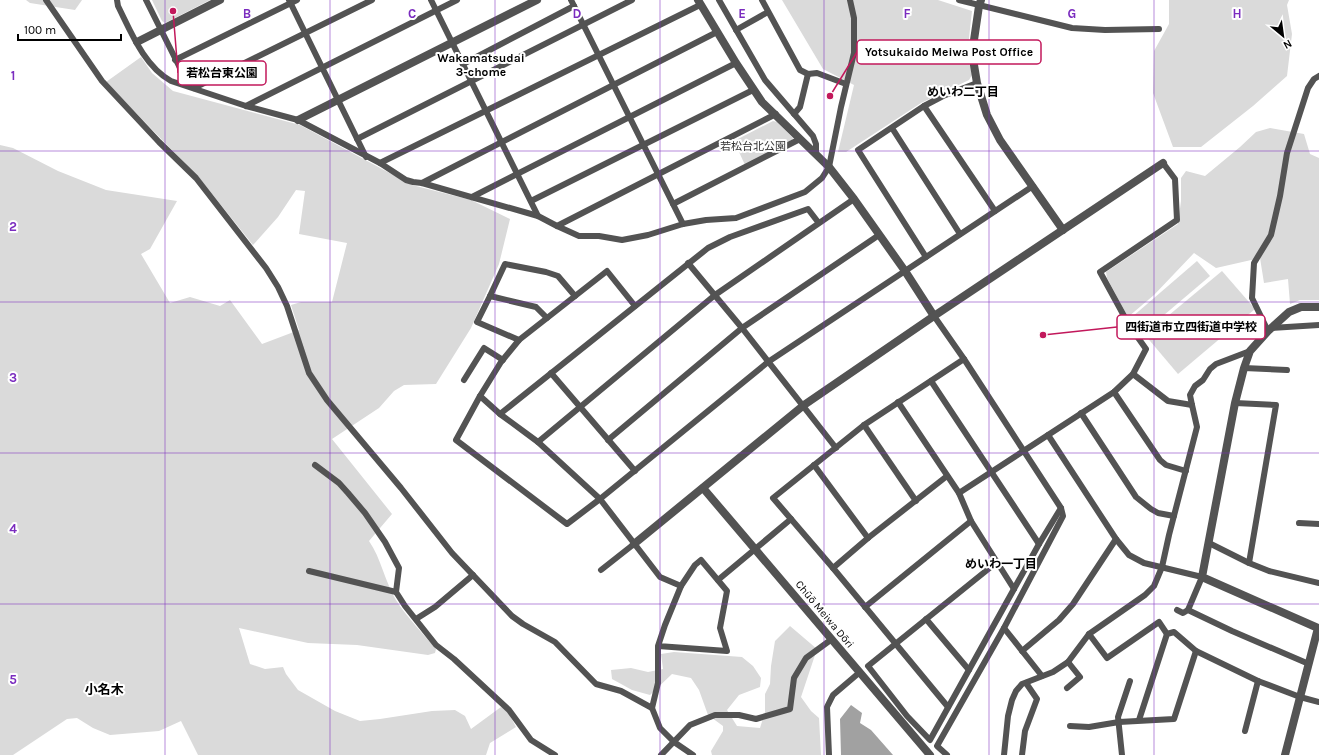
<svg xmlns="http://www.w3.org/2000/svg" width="1319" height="755" viewBox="0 0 1319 755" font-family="Karla,'Noto Sans JP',sans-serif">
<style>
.green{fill:#dadada}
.water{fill:#a1a1a1}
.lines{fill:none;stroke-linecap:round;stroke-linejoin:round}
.minor{stroke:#535353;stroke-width:6}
.tertiary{stroke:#535353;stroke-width:8}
.grid{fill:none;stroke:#7b2cbf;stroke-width:1;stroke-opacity:0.55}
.labels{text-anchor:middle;stroke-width:4;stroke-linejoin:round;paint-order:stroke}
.park-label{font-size:11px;fill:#313131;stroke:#fff}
.street-label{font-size:11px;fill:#000;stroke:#fff}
.neighbourhood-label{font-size:12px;font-weight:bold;fill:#000;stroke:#fff}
.quarter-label{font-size:13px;font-weight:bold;fill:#000;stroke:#fff}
.grid-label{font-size:13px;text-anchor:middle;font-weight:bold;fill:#7b2cbf;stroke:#fff;stroke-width:4;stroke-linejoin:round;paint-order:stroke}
.leader{fill:none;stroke:#c2185b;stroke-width:1.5}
.callout-dot{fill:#c2185b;stroke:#fff;stroke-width:1.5}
.callout{fill:#fff;stroke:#c2185b;stroke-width:1.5}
.callout-label{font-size:12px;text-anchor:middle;font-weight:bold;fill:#000}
</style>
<rect width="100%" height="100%" fill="#fff"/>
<g class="green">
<path d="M26 0H82L75 10 30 3Z"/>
<path d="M152 0H210L165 23 162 21Z"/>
<path d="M782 0H938L972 11 968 47 972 75 969 80 921 103 846 152H838L854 85 823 69Z"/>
<path d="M1169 0H1289L1287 5 1292 34 1287 76 1253 106 1201 147H1173L1153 93 1154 51 1169 24Z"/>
<path d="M141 57 152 73 173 91 300 125 412 185 471 200 510 219 499 264 471 328 436 384 404 385 394 391 379 408 332 439 392 514 369 541C381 558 385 582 396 600 406 616 424 635 436 649L435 653 428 655 357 645 308 643 239 628 250 664 265 669 283 667 286 674 298 690 335 711 360 721 380 719 432 711 455 710 465 716 471 729 501 707 508 712 516 727 490 743 486 755H198L181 721 159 731 110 735 93 728 77 718 67 719 13 755H0V145L13 148 58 171 106 190 177 201 150 249 141 254 170 303 190 297 220 306 230 300 262 344 299 330 291 305 301 302H332L347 243 299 234 305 191 296 190 278 217 253 245 201 180 106 82Z"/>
<path d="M773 121 777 122 793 138 792 140 745 165 734 141Z"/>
<path d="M1270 128 1304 134 1310 154 1319 158V300H1300L1290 304 1288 279 1264 283 1260 258 1216 268 1194 253 1154 295 1128 317 1107 278 1106 272 1178 224 1181 201V178L1186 171 1205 176 1240 147 1256 132Z"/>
<path d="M1197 261 1210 276 1144 332 1132 317Z"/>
<path d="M1222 271 1255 309 1178 374 1145 335Z"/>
<path d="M790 626 817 649 801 697 811 711 819 718 821 755H712L711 751 723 731V726L708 715 699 690 691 678 672 674 650 695 632 690 612 679 611 670 631 668 648 672 663 669 661 654 674 652 742 657 753 666 761 678 760 687 739 695 727 710 737 726 760 728 765 712V694L770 684 771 666 775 641Z"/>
</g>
<path class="water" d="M851 705 862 713 860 723 871 730 893 755H841L840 719Z"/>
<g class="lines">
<g class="minor">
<path d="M46 0 102 81 159 142 196 178 266 268 278 287 287 306 309 373 327 400 401 488 452 553 512 616 523 624 555 642 596 684 621 691 652 708"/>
<path d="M117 0 118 6C131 32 144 66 171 81L246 106 298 120 380 163 406 180 413 182 422 183 538 216 557 226 579 236H599L622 240 648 235 683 224 706 220 736 218 805 192 822 178 829 167 841 107 854 53V18L850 0"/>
<path d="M146 0 189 86"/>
<path d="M289 0 366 157"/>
<path d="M431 0 538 216"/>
<path d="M571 0 683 224"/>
<path d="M719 0 765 80 813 136 816 144V154"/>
<path d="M762 0 800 70 808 74 817 73 846 84"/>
<path d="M959 0 1072 28 1105 30 1159 29"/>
<path d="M736 30 768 12"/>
<path d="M175 60 297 0"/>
<path d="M463 64 574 6"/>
<path d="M194 88 372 0"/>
<path d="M246 106 457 0"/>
<path d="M924 106 995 211"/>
<path d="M794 114 800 107 808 74"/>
<path d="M892 128 960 234"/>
<path d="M357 139 632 0"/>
<path d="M380 163 700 5"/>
<path d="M422 183 717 32"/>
<path d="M472 197 736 63"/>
<path d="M531 201 753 90"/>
<path d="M673 204 800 139"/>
<path d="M557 226 776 114"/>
<path d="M926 257 858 150 924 106 943 96 977 83"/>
<path d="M688 263 742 328 836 448"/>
<path d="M490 296 477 322 519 340"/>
<path d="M635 306 607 271 519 340 501 362 480 396 456 440 567 524 600 499 768 362 1033 186"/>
<path d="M934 316 964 359 1061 508 1063 516 1004 628 937 746 947 755"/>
<path d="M547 318 536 307 490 296 505 264 546 272 558 276 575 296"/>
<path d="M1271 328 1319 325"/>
<path d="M1268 331 1252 298 1254 263 1271 235 1280 196 1287 153 1308 88 1314 79 1319 76"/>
<path d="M1244 368 1287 370"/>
<path d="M551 373 635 471"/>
<path d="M1133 374 1168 401 1192 405"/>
<path d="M464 380 484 348 503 360"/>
<path d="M931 381 1039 544"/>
<path d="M1114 392 1160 460 1166 465 1186 471"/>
<path d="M480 396 500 414 538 442 600 499 660 577 681 586"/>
<path d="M898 402 959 493 971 521 1014 589"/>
<path d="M1235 403 1276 405 1249 563"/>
<path d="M1081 413 1136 497 1151 509 1158 513 1174 516"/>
<path d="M500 414 708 248 730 237 808 209 818 222"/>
<path d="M864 425 916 501"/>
<path d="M1048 435 1116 539 1129 555 1144 563 1202 577 1188 610"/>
<path d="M608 440 742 328 879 235"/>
<path d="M538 442 715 295 854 199"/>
<path d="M315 465 339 483 348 493 365 513 385 542 399 568 396 592 405 606 436 645 454 659 509 710 531 740 555 755"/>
<path d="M814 465 868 538"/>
<path d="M959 493 1114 392 1133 374 1146 349 1129 325 1100 272 1177 220 1175 179 1163 163"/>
<path d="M1299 523 1319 524"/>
<path d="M1209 543 1249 563 1269 571 1319 583"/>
<path d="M997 562 868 666 907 716 930 740 1039 544 1061 508"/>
<path d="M833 568 868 538 947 476"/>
<path d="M601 570 634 544"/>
<path d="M309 571 396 592"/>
<path d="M718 580 791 519"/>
<path d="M865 607 971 521"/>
<path d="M1177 610 1183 613 1188 610 1232 631 1309 664"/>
<path d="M416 619 435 607 473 575"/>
<path d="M926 619 969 670"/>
<path d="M1004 628 1042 676"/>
<path d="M1089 634 1107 658 1159 622 1167 634"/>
<path d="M658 646 727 651 720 628 727 591 701 560 695 565 681 586 665 625 658 646V683L652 708 660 728 674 742 693 755"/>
<path d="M1022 651 1059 620 1073 604 1116 539"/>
<path d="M1067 688 1080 677 1068 662"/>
<path d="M948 707 833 568 773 498 864 425 964 359"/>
<path d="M1139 720 1167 634 1174 632 1196 651 1258 681 1300 697 1319 702"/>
<path d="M1070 726 1089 727 1119 722 1174 719 1196 651"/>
<path d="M1245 731 1258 681"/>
<path d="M661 755 690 725 715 715H739L756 719 790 709 794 678 806 658 832 639"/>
<path d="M829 755 827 707 833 695 860 672"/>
<path d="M1004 755 1008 716 1012 700 1016 691 1022 684 1053 672 1068 662 1089 634 1145 595 1154 586 1162 567 1169 535 1197 427 1192 405 1190 395 1195 386 1203 380 1210 369 1216 364 1250 351"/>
<path d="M1022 755 1025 731 1037 699 1026 683"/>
<path d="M1122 755 1118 717 1130 681"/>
</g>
<g class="tertiary">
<path d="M698 0 736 63 762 102 829 167 854 199 905 271 934 316"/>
<path d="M981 0 979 6 974 40V65L977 83 987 115 1000 140 1063 230"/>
<path d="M137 42 220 0"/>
<path d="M298 120 537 0"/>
<path d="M703 488 930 755"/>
<path d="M634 544 804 405 934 316 1163 163"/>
<path d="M1285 755 1318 628 1202 577 1235 403 1244 368 1250 351 1268 331 1289 312 1301 307H1319"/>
</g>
</g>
<path class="grid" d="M165 0V755M330 0V755M495 0V755M660 0V755M824 0V755M989 0V755M1154 0V755M0 151H1319M0 302H1319M0 453H1319M0 604H1319"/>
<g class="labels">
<g class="park-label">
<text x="753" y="150">若松台北公園</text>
</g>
<g class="street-label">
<text transform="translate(825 614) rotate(50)" y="4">Chūō Meiwa Dōri</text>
</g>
<g class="neighbourhood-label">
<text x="481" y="62">Wakamatsudai<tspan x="481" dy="14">3-chome</tspan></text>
<text x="963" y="96">めいわ二丁目</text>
<text x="1001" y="568">めいわ一丁目</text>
</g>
<g class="quarter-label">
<text x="104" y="694">小名木</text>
</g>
</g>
<g class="grid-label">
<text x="247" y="18">B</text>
<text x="412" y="18">C</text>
<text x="577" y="18">D</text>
<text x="742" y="18">E</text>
<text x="907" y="18">F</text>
<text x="1072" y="18">G</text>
<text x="1237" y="18">H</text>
<text x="13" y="80">1</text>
<text x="13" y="231">2</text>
<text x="13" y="382">3</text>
<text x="13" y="533">4</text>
<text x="13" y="684">5</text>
</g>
<path class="leader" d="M830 96L857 52M173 11L178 73M1043 335L1117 327"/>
<g class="callout-dot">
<circle cx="830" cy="96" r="4"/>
<circle cx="173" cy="11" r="4"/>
<circle cx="1043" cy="335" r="4"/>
</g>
<g class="callout">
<rect x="857" y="40" width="184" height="24" rx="4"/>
<rect x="178" y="61" width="88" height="24" rx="4"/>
<rect x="1117" y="315" width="148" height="24" rx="4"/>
</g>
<g class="callout-label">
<text x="949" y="56">Yotsukaido Meiwa Post Office</text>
<text x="222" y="77">若松台東公園</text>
<text x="1191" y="331">四街道市立四街道中学校</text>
</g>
<g transform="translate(1283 36) rotate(151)" stroke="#ffffff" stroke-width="3" paint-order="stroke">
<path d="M0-3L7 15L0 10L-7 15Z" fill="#000000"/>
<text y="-6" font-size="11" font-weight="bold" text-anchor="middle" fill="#000000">N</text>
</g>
<path d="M18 34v6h103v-6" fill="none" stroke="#000000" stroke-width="2"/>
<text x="24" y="34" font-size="12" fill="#000000" stroke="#ffffff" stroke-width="3" paint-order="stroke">100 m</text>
</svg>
